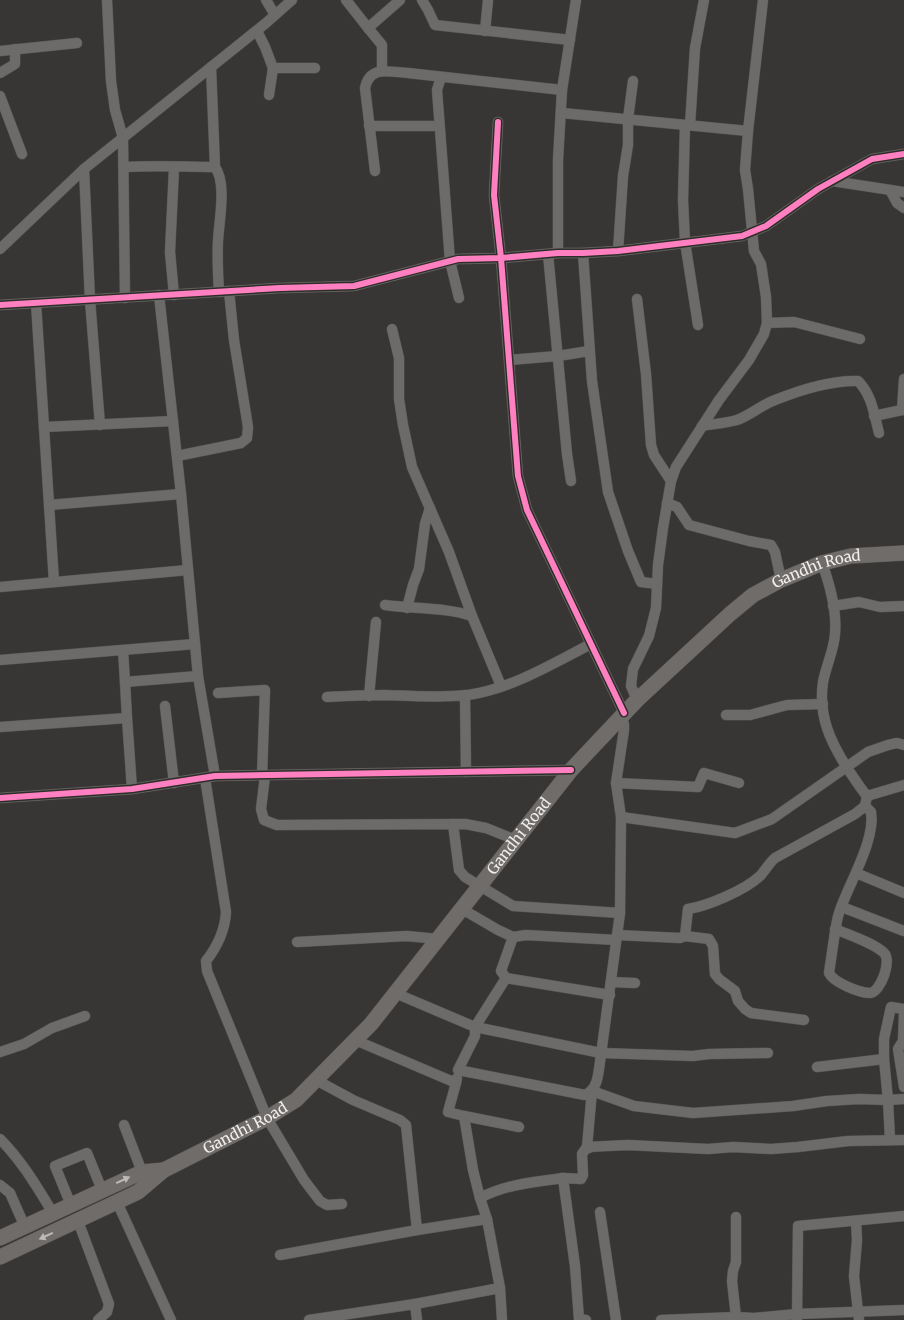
<svg xmlns="http://www.w3.org/2000/svg" width="904" height="1320" viewBox="0 0 904 1320" font-family="Merriweather,serif">
<style>
.lines{fill:none;stroke-linecap:round;stroke-linejoin:round}
.minor-casing{stroke:#555452;stroke-width:11}
.secondary-casing{stroke:#555452;stroke-width:16}
.minor{stroke:#6c6b69;stroke-width:10}
.secondary{stroke:#706c6a;stroke-width:15}
.cycleway-casing{stroke:#2f2d29;stroke-width:9}
.cycleway{stroke:#ff80c0;stroke-width:6}
.oneway{fill:#bcbab7}
.labels{text-anchor:middle;stroke-width:4.5;stroke-linejoin:round;paint-order:stroke}
.street-label{font-size:15px;fill:#efeeeb;stroke:#2f2d29}
</style>
<rect width="100%" height="100%" fill="#383634"/>
<g class="lines">
<g class="minor-casing">
<g id="minor">
<path d="M107 0 111 81 115 110 123 138 125 298"/>
<path d="M266 0 275 15"/>
<path d="M346 0 368 28 400 0"/>
<path d="M422 0 428 10 435 25 570 40"/>
<path d="M368 28 382 45V71"/>
<path d="M257 31 265 47 273 68H315"/>
<path d="M485 31 488 0"/>
<path d="M0 51 77 43"/>
<path d="M0 73 15 64V49"/>
<path d="M441 77 437 90 450 261 459 298"/>
<path d="M269 95 273 68"/>
<path d="M0 96 22 154"/>
<path d="M562 113 748 131 745 170 748 189 754 251 761 264 766 297 767 323"/>
<path d="M498 122 494 195 501 258 518 476 527 510 624 713"/>
<path d="M685 125 683 200 685 242 698 325"/>
<path d="M690 125 695 48 704 0"/>
<path d="M369 126H433"/>
<path d="M748 131 763 0"/>
<path d="M125 167C155 165 185 167 215 167L211 67"/>
<path d="M215 167C227 183 219 221 218 241 217 257 218 275 219 292"/>
<path d="M84 169 90 300 100 425"/>
<path d="M375 171 365 88C370 65 389 72 408 73L562 90"/>
<path d="M832 181 904 192"/>
<path d="M890 190 897 203 904 208"/>
<path d="M0 249 84 169 266 23 292 0"/>
<path d="M618 251 623 176 628 145V119L633 81"/>
<path d="M558 253V160L562 90 576 0"/>
<path d="M583 253 592 381 608 492 628 551 641 582 657 584"/>
<path d="M548 254 567 454 571 481"/>
<path d="M159 295 181 494 198 676 215 776"/>
<path d="M174 295 170 252 174 168"/>
<path d="M637 299 646 374 651 445 654 455 671 481"/>
<path d="M36 303 54 582"/>
<path d="M0 305 280 288 354 286 458 259 501 258 558 253H583L618 251 742 236 766 226 818 189 872 159 904 154"/>
<path d="M392 329 399 358V399L403 425 412 467 449 552 472 616 501 686"/>
<path d="M509 360 558 356 589 351"/>
<path d="M904 379 902 410H904"/>
<path d="M874 416 902 410"/>
<path d="M702 426C713 424 726 423 737 420 751 415 761 405 775 400 800 390 831 380 858 381 872 395 874 414 879 433"/>
<path d="M44 427 173 421"/>
<path d="M177 456 241 443 247 438 248 427 234 340 229 291"/>
<path d="M667 503 677 507 689 525 749 541 771 545 775 552 781 580"/>
<path d="M49 505 181 494"/>
<path d="M822 563C830 585 837 611 835 634 834 650 826 666 823 682 818 717 831 743 849 771 855 779 860 788 867 796L904 785"/>
<path d="M0 587 188 570"/>
<path d="M385 605C414 609 444 607 472 616"/>
<path d="M833 606 859 602 880 607 904 606"/>
<path d="M407 608 413 585 419 569 425 524 430 508"/>
<path d="M123 650 125 682"/>
<path d="M0 660 195 644"/>
<path d="M218 693 265 690 262 776"/>
<path d="M465 695 466 772"/>
<path d="M369 696 376 622"/>
<path d="M327 697C346 696 365 695 384 695 412 696 440 698 468 695 511 689 552 664 591 644"/>
<path d="M637 700 631 686 633 669 649 636 656 608 658 565 663 528 671 481 676 467 719 400 749 360 764 334 767 323 794 322 860 339"/>
<path d="M165 706 174 783"/>
<path d="M726 715H750L787 705 823 704"/>
<path d="M127 718 132 789"/>
<path d="M0 727 127 718 125 682 198 676"/>
<path d="M265 776 261 809 264 820 277 825 465 824 486 828 516 840"/>
<path d="M205 778 226 912C225 930 217 947 206 961L207 971 267 1118 304 1180 320 1201 327 1205 342 1204"/>
<path d="M616 783 624 730V724L619 717"/>
<path d="M0 798 132 789 215 776 571 770"/>
<path d="M621 817 735 833 772 819 868 752 888 745 897 743 904 745"/>
<path d="M453 824 459 870 465 877 513 906 620 913 621 817 616 783 698 787 704 773 739 783"/>
<path d="M856 873 904 893"/>
<path d="M842 907 904 931"/>
<path d="M462 909 498 930 513 937 501 971 506 978 610 995"/>
<path d="M835 929C849 935 874 943 884 953 892 960 881 992 870 993 859 993 833 982 829 973L835 932C836 926 837 919 839 913 848 885 876 840 871 812L865 806"/>
<path d="M617 935 680 938 685 936 688 909C708 906 745 890 760 876 765 871 769 863 775 858L855 814 865 806 867 796"/>
<path d="M685 936 709 939 713 946 715 974 719 979 735 991 738 1001 745 1009 751 1013 804 1020"/>
<path d="M513 937 526 935 616 940"/>
<path d="M297 942 407 936 438 939"/>
<path d="M506 978 475 1027 601 1053 693 1056 709 1054 768 1053"/>
<path d="M611 982 635 983"/>
<path d="M395 993 475 1027V1036L458 1070 585 1095C598 1089 598 1075 600 1062L620 913"/>
<path d="M904 1013 903 1041 898 1049 904 1087"/>
<path d="M355 1040 456 1083 457 1078"/>
<path d="M0 1052 24 1044 52 1028 85 1016"/>
<path d="M884 1059V1039L891 1007 904 1009"/>
<path d="M316 1080 353 1100 400 1120 406 1125 417 1230"/>
<path d="M456 1083 448 1112 464 1116 473 1170 480 1198"/>
<path d="M464 1116 519 1127"/>
<path d="M124 1125 142 1172"/>
<path d="M0 1139C22 1161 37 1187 53 1213"/>
<path d="M890 1140 888 1100 904 1099"/>
<path d="M589 1148 587 1147 592 1091 634 1106 693 1113 793 1106 827 1101 859 1099 888 1100 884 1059 817 1067"/>
<path d="M563 1178 581 1179 583 1175 582 1154 587 1147 628 1145 708 1149 733 1147 771 1149 798 1147 848 1141 904 1140"/>
<path d="M0 1185 10 1193 25 1227"/>
<path d="M117 1202 171 1320"/>
<path d="M71 1205 55 1166 87 1153 102 1190"/>
<path d="M600 1212 616 1320"/>
<path d="M736 1217V1262L733 1271 732 1281 736 1317"/>
<path d="M78 1221 109 1304 107 1312 98 1320"/>
<path d="M856 1221 857 1240 854 1276 859 1320"/>
<path d="M280 1255 417 1230 487 1219"/>
<path d="M500 1288 502 1320"/>
<path d="M415 1304 500 1288 487 1219 480 1198C506 1184 535 1182 563 1178L575 1266 579 1319 586 1320"/>
<path d="M797 1319 798 1226 904 1216"/>
<path d="M309 1320 415 1304 417 1320"/>
<path d="M661 1320 736 1317 754 1318 797 1314 904 1310"/>
</g>
</g>
<g class="secondary-casing">
<g id="secondary">
<path d="M0 1238 142 1172 164 1170"/>
<path id="s1" d="M0 1257 138 1192 164 1170 267 1118 296 1100 371 1024 571 770 637 700 730 614 753 595 781 580 822 563 851 556 904 553"/>
</g>
</g>
<use href="#minor" class="minor"/>
<use href="#secondary" class="secondary"/>
<g class="cycleway-casing">
<g id="cycleway">
<path d="M498 122 494 195 501 258 518 476 527 510 624 713"/>
<path d="M0 305 280 288 354 286 458 259 501 258 558 253H583L618 251 742 236 766 226 818 189 872 159 904 154"/>
<path d="M0 798 132 789 215 776 571 770"/>
</g>
</g>
<use href="#cycleway" class="cycleway"/>
</g>
<defs><path id="oneway-solid" d="M-6-.8H1V-3.2L6.5 0L1 3.2V.8H-6Z" transform="scale(1.25)"/></defs>
<g class="oneway">
<use href="#oneway-solid" transform="translate(123 1180) rotate(-25)"/>
<use href="#oneway-solid" transform="translate(46 1236) rotate(155)"/>
</g>
<g class="labels">
<g class="street-label">
<text dy="5" stroke="none"><textPath href="#s1" startOffset="1088">Gandhi Road</textPath></text>
<text dy="5" stroke="none"><textPath href="#s1" startOffset="682">Gandhi Road</textPath></text>
<text dy="5" stroke="none"><textPath href="#s1" startOffset="278">Gandhi Road</textPath></text>
</g>
</g>
</svg>
